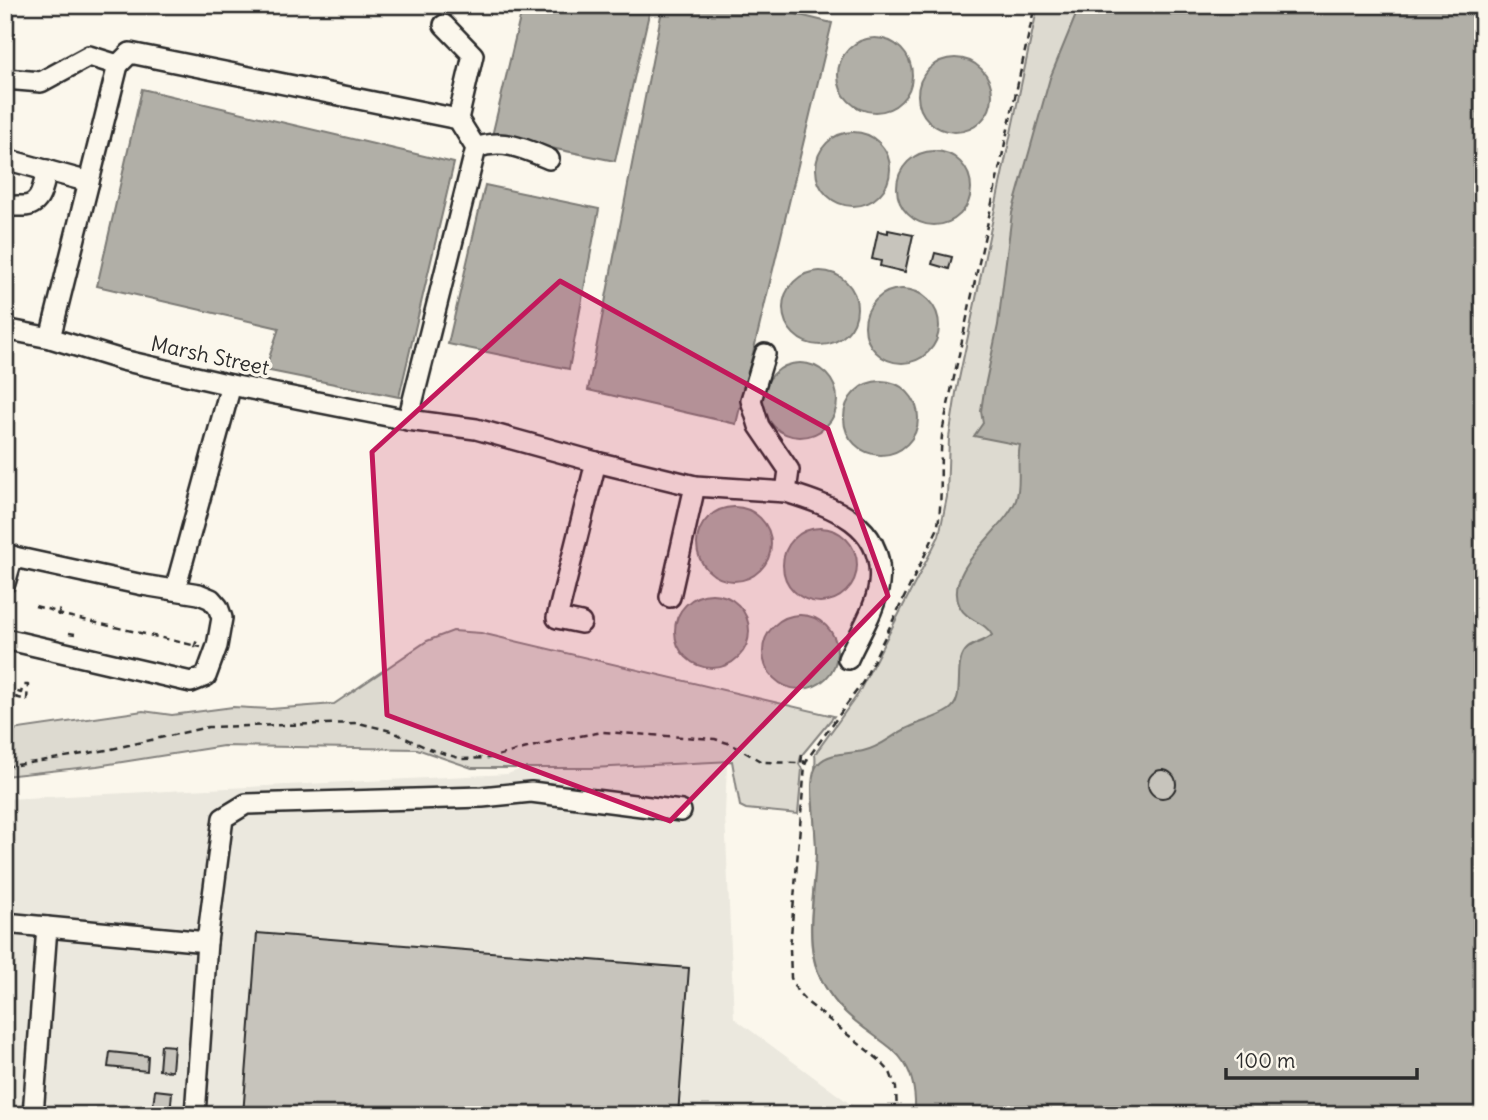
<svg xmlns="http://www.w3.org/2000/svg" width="1488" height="1120" viewBox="0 0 1488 1120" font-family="Delius,sans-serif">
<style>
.built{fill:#ebe8de}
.green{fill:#dddad0;stroke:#84827e;stroke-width:2}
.water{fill:#b1afa7;stroke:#7b7a75;stroke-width:2}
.building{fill:#c7c4bc;stroke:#2b2b2b;stroke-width:2}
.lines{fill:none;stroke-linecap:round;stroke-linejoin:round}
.minor-casing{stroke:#2b2b2b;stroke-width:24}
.path{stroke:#2b2b2b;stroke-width:2.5;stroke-dasharray:7 5;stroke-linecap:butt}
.minor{stroke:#fbf7ec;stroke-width:19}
.marked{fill:#c2185b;fill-opacity:0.2;stroke:#c2185b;stroke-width:5;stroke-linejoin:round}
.labels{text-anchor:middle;stroke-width:7;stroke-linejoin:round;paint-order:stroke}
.street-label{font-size:21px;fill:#2b2b2b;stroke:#fbf7ec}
</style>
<rect width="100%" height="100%" fill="#fbf7ec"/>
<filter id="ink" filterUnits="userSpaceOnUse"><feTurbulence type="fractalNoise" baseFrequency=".0143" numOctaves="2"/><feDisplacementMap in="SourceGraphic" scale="14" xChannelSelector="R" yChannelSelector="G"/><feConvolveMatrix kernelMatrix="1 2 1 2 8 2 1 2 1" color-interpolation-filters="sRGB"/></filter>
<g filter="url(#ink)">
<path class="built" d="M576 747 727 763 725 814 734 1018 865 1115H5V799L508 774Z"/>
<g class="green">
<path d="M1038 5H1162L915 1115C916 1102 916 1089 913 1078 904 1051 877 1038 857 1022 840 1009 826 992 818 972 804 941 815 889 816 855 817 833 812 812 812 790 813 777 817 766 815 754L858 694 939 536 947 497 949 438 956 393Z"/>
<path d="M453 631 481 633 834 716 801 756 799 764 802 769 798 814 746 809 740 806 732 761 591 768H472L417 749 223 746 97 766 5 776V731L143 711 172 715 233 707 271 709 334 704 427 641Z"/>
</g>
<g class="water">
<path d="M523 5H651L615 161 492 136Z"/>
<path d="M663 5H759L832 23 736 424 588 390Z"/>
<path d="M1080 5H1483V1115H915C918 1046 881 1049 842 1009 829 995 818 977 814 958 807 924 816 887 816 852 816 837 814 821 813 805 812 793 810 774 818 764 829 752 849 754 863 751 882 747 893 734 910 727 922 721 937 718 949 710 966 699 953 667 965 651 972 642 984 643 992 635 986 622 967 621 960 607 942 569 1005 530 1016 500 1022 483 1016 463 1020 445L974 436 983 423 981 411 984 391 998 325 1012 213 1050 78Z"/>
<circle cx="875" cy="75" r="37"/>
<circle cx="955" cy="95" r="37"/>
<path d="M142 89 454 163 399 397 265 370 279 328 97 286Z"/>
<circle cx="853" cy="169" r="37"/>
<circle cx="934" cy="188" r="37"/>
<path d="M485 185 599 209 569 369 448 344Z"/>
<circle cx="820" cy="308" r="37"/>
<circle cx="902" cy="326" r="37"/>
<circle cx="800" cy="400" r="37"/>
<circle cx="881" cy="418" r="37"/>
<circle cx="734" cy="544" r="37"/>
<circle cx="820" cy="565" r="37"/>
<circle cx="712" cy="631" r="37"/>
<circle cx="800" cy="652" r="37"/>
</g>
<g class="building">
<path d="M888 230 913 235 905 272 880 266 881 261 872 259 878 231 888 233Z"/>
<path d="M935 253 952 257 949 269 932 264Z"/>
<circle cx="1162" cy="784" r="14"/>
<path d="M257 933 689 968 678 1115H243Z"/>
<path d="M161 1045 174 1046 172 1071 159 1070Z"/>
<path d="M110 1052 148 1056 147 1071 108 1067Z"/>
<path d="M155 1090 172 1092 170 1115H152Z"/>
</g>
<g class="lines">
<g class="minor-casing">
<g id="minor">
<path d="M444 25 473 55 458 119"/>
<path d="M5 79 41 82 89 56 118 65 130 53 458 119 476 148 408 420"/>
<path d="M476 148C503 138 525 149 549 159"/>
<path d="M5 159 89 182"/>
<path d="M5 210C12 205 14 206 22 206 42 207 43 185 47 170"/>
<path d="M5 329 50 338 122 360 231 385 408 420 476 429 596 462 695 486 670 597"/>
<path d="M50 338 118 65"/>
<path d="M695 486 786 492 789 470 759 426 751 400 765 354"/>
<path d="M786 492C831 506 886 524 879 584 876 609 858 636 848 659"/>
<path d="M5 555 143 585 199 594 211 599 218 607 222 618 217 646 206 676 191 682 5 639"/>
<path d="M5 583 13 556"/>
<path d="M175 590 231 385"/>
<path d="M581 623 557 618 596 462"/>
<path d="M5 923 47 927 33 1115"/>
<path d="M47 927 207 942 223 818 246 804 482 797 531 792 681 811"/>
<path d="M195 1115 207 942"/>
</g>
</g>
<g class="path">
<path d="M35 606 54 611V613L201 647"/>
<path d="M58 616 60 608"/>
<path d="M69 633 75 634"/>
<path d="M194 648 197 640"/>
<path d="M15 697 27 700 28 685H23"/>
<path d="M5 702 7 692 11 693V690L21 693 23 685"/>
<path d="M5 715 6 716"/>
<path d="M5 767 107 750 208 727 359 723 391 731 429 749 462 759 489 758 558 740 602 732 715 739 731 744 762 762 801 763 802 756 804 757V763H806"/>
<path d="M897 1115 896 1088 890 1072 878 1059 807 1002 797 991 791 978 790 948 805 765 808 758 863 682 937 530C944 496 938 462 943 428L1035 5"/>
</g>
<use href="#minor" class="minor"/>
</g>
</g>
<path class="marked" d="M560 281 828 429 888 596 670 821 387 715 372 452Z"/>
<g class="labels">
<g class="street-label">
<text transform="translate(210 356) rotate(12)" y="7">Marsh Street</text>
</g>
</g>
<rect width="1488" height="1120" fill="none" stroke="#fbf7ec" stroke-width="28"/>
<rect x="14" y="14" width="1460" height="1092" fill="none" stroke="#2b2b2b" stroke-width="2.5" filter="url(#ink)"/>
<path d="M1226 1068v10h191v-10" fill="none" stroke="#2b2b2b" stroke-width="3.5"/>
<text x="1236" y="1068" font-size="21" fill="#2b2b2b" stroke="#fbf7ec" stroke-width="5" paint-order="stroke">100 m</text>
</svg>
